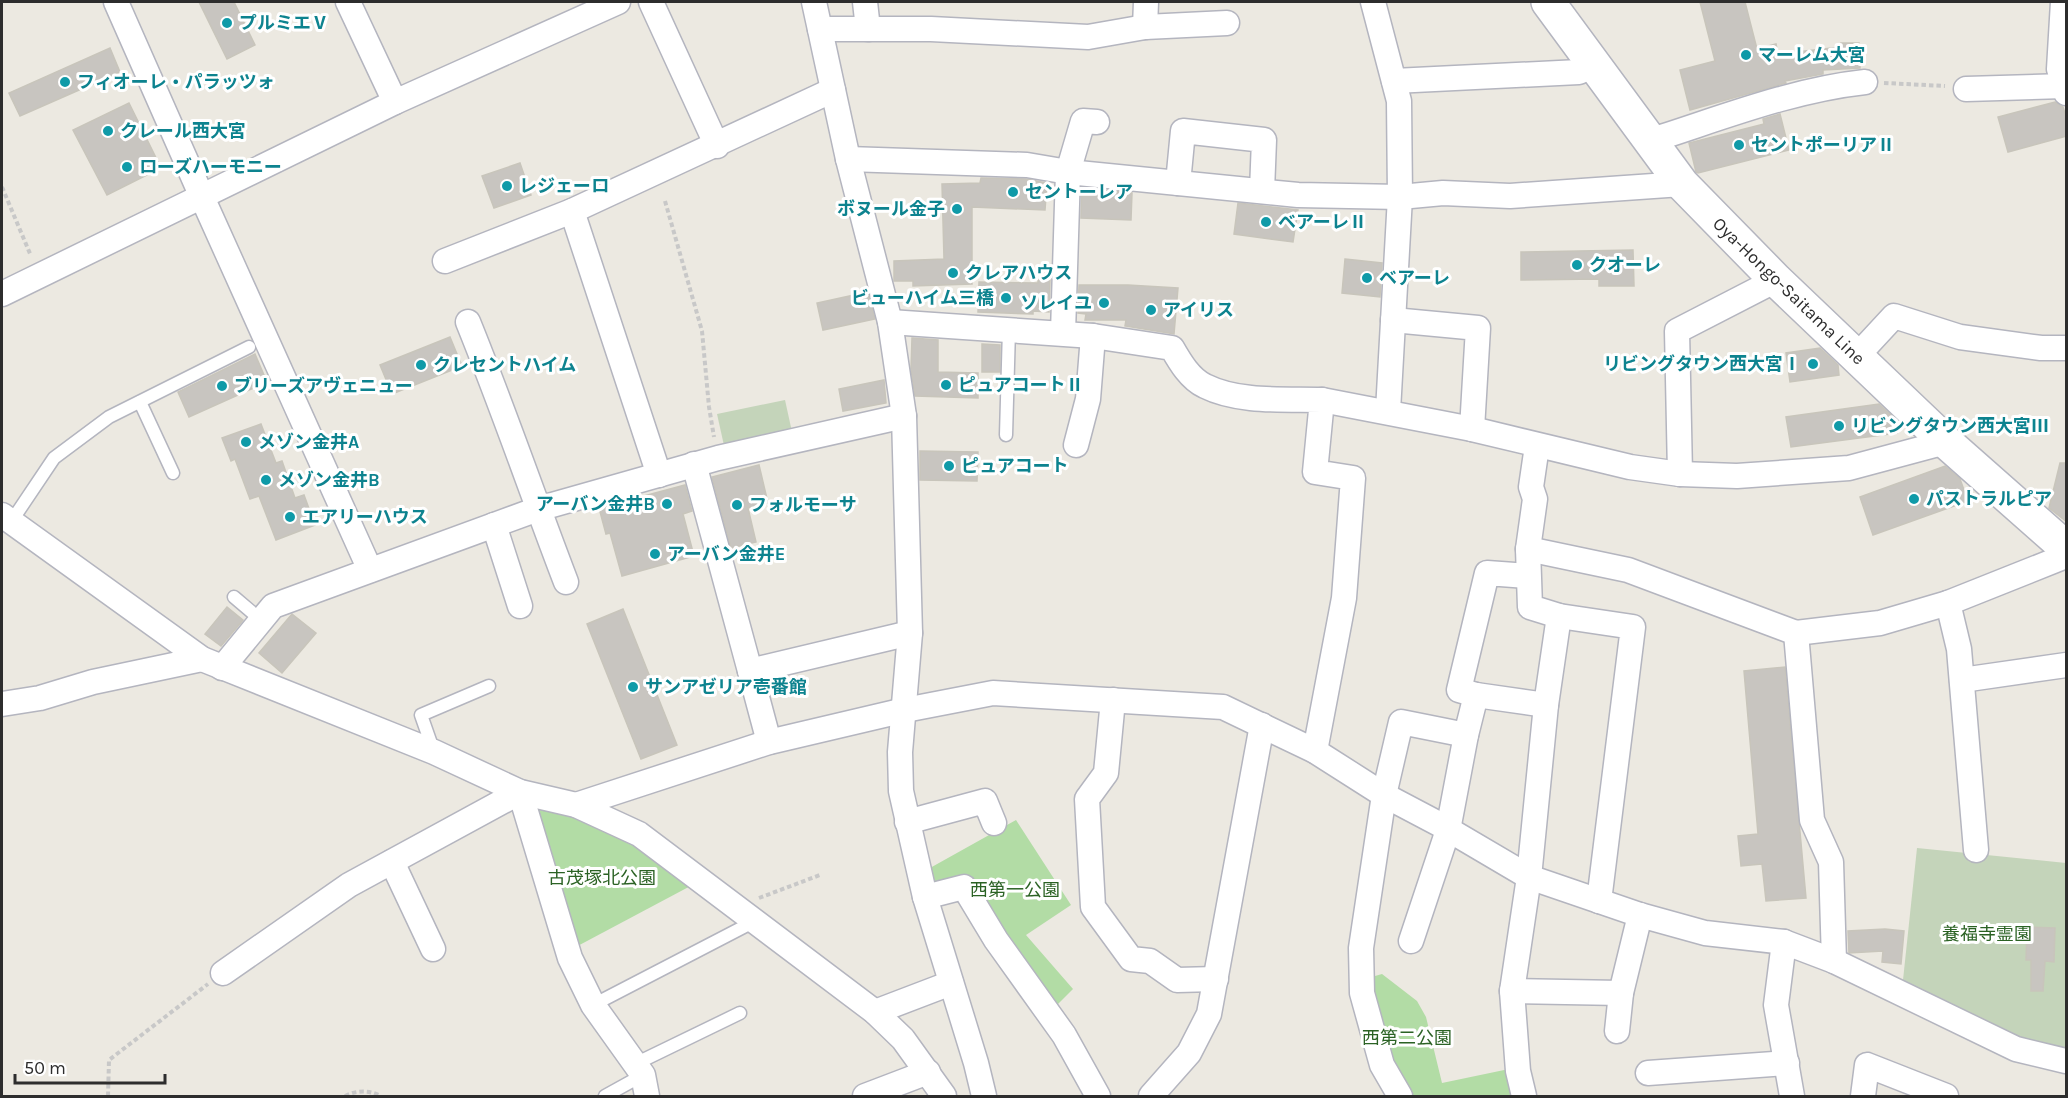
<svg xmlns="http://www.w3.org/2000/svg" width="2068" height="1098" viewBox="0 0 2068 1098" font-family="Karla,'Noto Sans JP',sans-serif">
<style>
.green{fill:#b2dca5}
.cemetery{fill:#c4d4ba}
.building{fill:#c8c5c0;stroke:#c8c5bb;stroke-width:1.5}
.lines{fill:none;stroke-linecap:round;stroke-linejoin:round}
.service-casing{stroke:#b4b5bf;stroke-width:15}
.minor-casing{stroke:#b4b5bf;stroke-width:27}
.secondary-casing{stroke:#b4b5bf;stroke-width:36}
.path{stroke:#c8c8c8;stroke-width:4;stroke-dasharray:4.5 3;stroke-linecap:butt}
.service{stroke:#fff;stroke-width:12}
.minor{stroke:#fff;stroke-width:24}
.secondary{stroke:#fff;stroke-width:33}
.culture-dot{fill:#0f9aa8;stroke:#fff;stroke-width:2}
.labels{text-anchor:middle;stroke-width:6;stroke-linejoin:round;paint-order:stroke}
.culture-label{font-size:18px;font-weight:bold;fill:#0d838f;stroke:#fff;text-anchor:start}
.street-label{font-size:18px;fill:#2d2d2d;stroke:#fff}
.park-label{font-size:18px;fill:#2b6224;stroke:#fff}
</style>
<rect width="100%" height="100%" fill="#ece9e1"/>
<g class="green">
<path d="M526 799 637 838 698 882 572 949Z"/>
<path d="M1016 820 1071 905 1026 935 1073 989 1051 1011 965 883 936 890 930 868Z"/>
<path d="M1382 974 1417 1001 1426 1017 1442 1083 1509 1069 1515 1096H1410L1389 1062 1368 978Z"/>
</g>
<g class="cemetery">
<path d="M785 400 792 432 725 450 717 414Z"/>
<path d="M1917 848 2066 863V1049L2018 1037 1903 980Z"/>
</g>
<g class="building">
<path d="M199 2H234L255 45 227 59Z"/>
<path d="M1700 2H1745L1757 49 1776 44 1778 54 1841 47V43H1859L1860 68 1823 70V74L1785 81 1786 83 1690 110 1680 70 1715 61Z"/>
<path d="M110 48 120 72 20 116 9 93Z"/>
<path d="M2055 102 2063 107 2067 120V136L2008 152 1998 117Z"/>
<path d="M129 103 161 168 107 195 73 130Z"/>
<path d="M1780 114 1789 150 1698 173 1696 172 1689 143 1764 124 1763 119Z"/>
<path d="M520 163 531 195 494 208 482 176Z"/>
<path d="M981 178 1026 179 1047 183 1045 210 972 207V284L913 286V281H894V261L944 259 942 184 980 183Z"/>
<path d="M1082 188 1132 193 1131 220 1081 218Z"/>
<path d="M1238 203 1298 210 1293 242 1234 234Z"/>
<path d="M1633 250 1634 286H1599V279L1521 280V252Z"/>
<path d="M1345 259 1382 263 1380 297 1342 293Z"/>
<path d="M1038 279 1050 280 1049 312 1033 311V314L978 312 979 282 1038 283Z"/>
<path d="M1079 285H1128L1178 288 1174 334 1125 326 1126 320H1085L1086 314 1078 313Z"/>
<path d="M868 292 875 319 823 330 817 303Z"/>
<path d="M450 337 462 366 392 394 380 365Z"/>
<path d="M912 338 938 340V372L978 373V398L915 396 911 369Z"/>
<path d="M982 344 1000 345V372H982Z"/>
<path d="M1820 348 1838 365 1839 375 1790 382 1786 353Z"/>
<path d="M255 354 267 382 189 417 178 392Z"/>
<path d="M884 380 886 403 843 411 839 389Z"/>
<path d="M1879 404 1895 419 1897 433 1791 447 1786 417Z"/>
<path d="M261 424 276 463 282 461 295 498 304 495 315 525 276 540 259 496 250 499 235 459 231 461 222 438Z"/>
<path d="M920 451 978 452 977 481 920 480Z"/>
<path d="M2060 463H2067V522L2049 508Z"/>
<path d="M759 465 768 503 748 508 756 542 731 548 712 477Z"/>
<path d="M1945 466 1960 479 1968 501 1873 535 1860 497Z"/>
<path d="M685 485 692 511 683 514 694 556 622 576 610 533 606 534 599 508Z"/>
<path d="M227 607 243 620 221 646 205 634Z"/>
<path d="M623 609 677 745 641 759 587 624Z"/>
<path d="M292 614 316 633 282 673 259 653Z"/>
<path d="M1785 667 1806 898 1766 901 1762 864 1741 866 1738 836 1758 834 1744 671Z"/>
<path d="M2027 927 2055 928 2054 962 2045 961 2043 991H2031V960H2026Z"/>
<path d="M1885 929 1904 931 1901 964 1882 962 1883 951 1849 953 1848 931Z"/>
</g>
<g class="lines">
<g class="service-casing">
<g id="service">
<path d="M140 402 173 473"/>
<path d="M1006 435 1009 329"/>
<path d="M11 522 54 458 109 417 249 347"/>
<path d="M234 597 261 620"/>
<path d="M434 752 421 715 489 686"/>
<path d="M593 1005 755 921"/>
<path d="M635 1064 740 1013"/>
<path d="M605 1096 643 1075"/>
</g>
</g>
<g class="minor-casing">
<g id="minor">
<path d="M116 2 202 197 370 570"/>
<path d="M348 2 395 102"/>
<path d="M651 2 717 146"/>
<path d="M814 2 848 159 890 322 904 416 910 633 900 752 901 791 925 897 976 1063 984 1096"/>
<path d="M865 2 868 29"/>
<path d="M1373 2 1399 101 1400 197 1388 411"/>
<path d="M2063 2 2059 69 2066 93"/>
<path d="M1145 27 1146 2"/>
<path d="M820 29H931L1088 37 1145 27 1227 23"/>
<path d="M1394 81 1579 72 1594 65"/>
<path d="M1966 89 2064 86"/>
<path d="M1649 141C1719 119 1791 90 1865 82"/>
<path d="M848 159 1027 165 1068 172 1298 195 1400 197 1443 193 1510 196 1682 184"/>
<path d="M1178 183 1183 131 1264 140 1262 191"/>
<path d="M572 211 659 475"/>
<path d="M445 261 572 211 833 90"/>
<path d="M2 294 395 102 618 2"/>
<path d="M1393 320 1478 328 1472 429"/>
<path d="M468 322C503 408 533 496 566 582"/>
<path d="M890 322 1093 336 1172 348C1180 362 1190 379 1205 386 1239 403 1285 399 1322 400L1315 472 1353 478 1344 598 1315 751"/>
<path d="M1063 333 1068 172 1083 121 1097 122"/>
<path d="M1856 357 1894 316 1960 337 2041 348H2066"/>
<path d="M1322 400 1472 429 1630 467 1680 474 1737 476 1849 468 1946 442"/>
<path d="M1076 445 1088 399 1093 336"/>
<path d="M694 464 750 671"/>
<path d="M1680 474 1677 331 1776 280"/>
<path d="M2 515 202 659 434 752 520 792 576 805 639 834 875 1012 903 1039 944 1096"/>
<path d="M494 525 520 606"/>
<path d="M1528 549 1628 570 1796 633 1812 820 1831 862 1834 961"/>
<path d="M1948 603 1959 649 1976 850"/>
<path d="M1559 616 1633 627 1599 901"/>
<path d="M1796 633 1880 623 1948 603 2066 556"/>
<path d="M222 668 273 606 538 509 718 458 904 416"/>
<path d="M1962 680 2066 665"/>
<path d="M1476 695 1546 705"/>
<path d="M1113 700 1106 773 1087 799 1093 907 1131 959 1150 961 1177 980 1216 979"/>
<path d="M2 704 40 698 93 682 202 659"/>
<path d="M769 742 750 671 910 633"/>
<path d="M576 805 769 742 905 710 993 693 1223 707 1315 751 1384 795 1439 824 1529 877 1640 915 1705 933 1784 942 1834 961 2016 1049 2066 1061"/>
<path d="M907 822 985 801 994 823"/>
<path d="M392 862 433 949"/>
<path d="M925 897 964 887 996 940 1064 1035 1098 1096"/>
<path d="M1411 941 1448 830 1466 735 1476 695 1459 690 1487 573 1528 576"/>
<path d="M1784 942 1776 1005 1792 1096"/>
<path d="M223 973 349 885 520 792 570 958 593 1005 643 1075 647 1096"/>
<path d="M1512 991 1621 993"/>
<path d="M875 1012 951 983"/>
<path d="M1617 1031 1621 993 1640 915"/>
<path d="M1648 1073 1787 1063"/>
<path d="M865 1096 928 1072"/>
<path d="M1151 1096 1189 1053 1209 1014 1262 725"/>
<path d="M1400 1096 1382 1065 1362 993 1361 948 1384 795 1401 722 1466 735"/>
<path d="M1524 1096 1518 1071 1512 991 1529 877 1546 705 1559 616 1530 607 1528 549 1535 499 1531 487 1537 446"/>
<path d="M1863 1096 1867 1065 1946 1096"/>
</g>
</g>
<g class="secondary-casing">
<path id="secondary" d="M1548 2 1682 184 1776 280 1946 442 2066 548"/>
</g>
<g class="path">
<path d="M1884 83 1945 86"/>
<path d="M2 187 31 256"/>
<path d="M665 201 702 331 709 407 714 437"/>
<path d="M759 898 820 875"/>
<path d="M108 1096 109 1060 208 984"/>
<path d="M345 1096C357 1090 369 1090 381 1096"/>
</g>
<use href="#service" class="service"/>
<use href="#minor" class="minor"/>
<use href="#secondary" class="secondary"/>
</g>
<g class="culture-dot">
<circle cx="227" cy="23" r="6"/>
<circle cx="1746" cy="55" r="6"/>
<circle cx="65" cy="82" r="6"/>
<circle cx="108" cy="131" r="6"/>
<circle cx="1739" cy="145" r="6"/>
<circle cx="127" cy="167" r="6"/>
<circle cx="507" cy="186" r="6"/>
<circle cx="1013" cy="192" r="6"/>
<circle cx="957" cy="209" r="6"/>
<circle cx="1266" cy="222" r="6"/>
<circle cx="1577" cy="265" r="6"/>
<circle cx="953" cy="273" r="6"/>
<circle cx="1367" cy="278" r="6"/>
<circle cx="1006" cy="298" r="6"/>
<circle cx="1104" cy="303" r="6"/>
<circle cx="1151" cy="310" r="6"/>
<circle cx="1813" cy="364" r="6"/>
<circle cx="421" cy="365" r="6"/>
<circle cx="946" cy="385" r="6"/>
<circle cx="222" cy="386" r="6"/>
<circle cx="1839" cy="426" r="6"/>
<circle cx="246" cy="442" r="6"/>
<circle cx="949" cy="466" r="6"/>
<circle cx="266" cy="480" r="6"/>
<circle cx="1914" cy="499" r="6"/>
<circle cx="667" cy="504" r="6"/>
<circle cx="737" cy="505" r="6"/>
<circle cx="290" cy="517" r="6"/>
<circle cx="655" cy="554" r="6"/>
<circle cx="633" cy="687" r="6"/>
</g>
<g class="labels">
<g class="culture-label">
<text x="239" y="29">プルミエⅤ</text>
<text x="1758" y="61">マーレム大宮</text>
<text x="77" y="88">フィオーレ・パラッツォ</text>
<text x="120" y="137">クレール西大宮</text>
<text x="1751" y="151">セントポーリアⅡ</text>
<text x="139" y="173">ローズハーモニー</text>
<text x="519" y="192">レジェーロ</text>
<text x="1025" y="198">セントーレア</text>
<text x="945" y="215" text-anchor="end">ボヌール金子</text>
<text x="1278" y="228">ベアーレⅡ</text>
<text x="1589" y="271">クオーレ</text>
<text x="965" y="279">クレアハウス</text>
<text x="1379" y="284">ベアーレ</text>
<text x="994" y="304" text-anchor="end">ビューハイム三橋</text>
<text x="1092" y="309" text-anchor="end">ソレイユ</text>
<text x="1163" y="316">アイリス</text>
<text x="1801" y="370" text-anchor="end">リビングタウン西大宮Ⅰ</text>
<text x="433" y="371">クレセントハイム</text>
<text x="958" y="391">ピュアコートⅡ</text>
<text x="234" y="392">ブリーズアヴェニュー</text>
<text x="1851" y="432">リビングタウン西大宮Ⅲ</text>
<text x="258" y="448">メゾン金井A</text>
<text x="961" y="472">ピュアコート</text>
<text x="278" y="486">メゾン金井B</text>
<text x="1926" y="505">パストラルピア</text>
<text x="655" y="510" text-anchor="end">アーバン金井B</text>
<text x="749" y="511">フォルモーサ</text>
<text x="302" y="523">エアリーハウス</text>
<text x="667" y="560">アーバン金井E</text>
<text x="645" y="693">サンアゼリア壱番館</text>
</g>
<g class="street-label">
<text transform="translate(1789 291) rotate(44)" y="6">Oya-Hongo-Saitama Line</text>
</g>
<g class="park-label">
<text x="602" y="884">古茂塚北公園</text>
<text x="1015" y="896">西第一公園</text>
<text x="1987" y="940">養福寺霊園</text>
<text x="1407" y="1044">西第二公園</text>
</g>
</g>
<rect width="2068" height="1098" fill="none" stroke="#2d2d2d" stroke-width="6"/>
<path d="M15 1074v9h150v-9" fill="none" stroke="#2d2d2d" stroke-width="3"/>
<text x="24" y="1074" font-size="18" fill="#2d2d2d" stroke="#ffffff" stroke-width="4.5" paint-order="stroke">50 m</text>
</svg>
